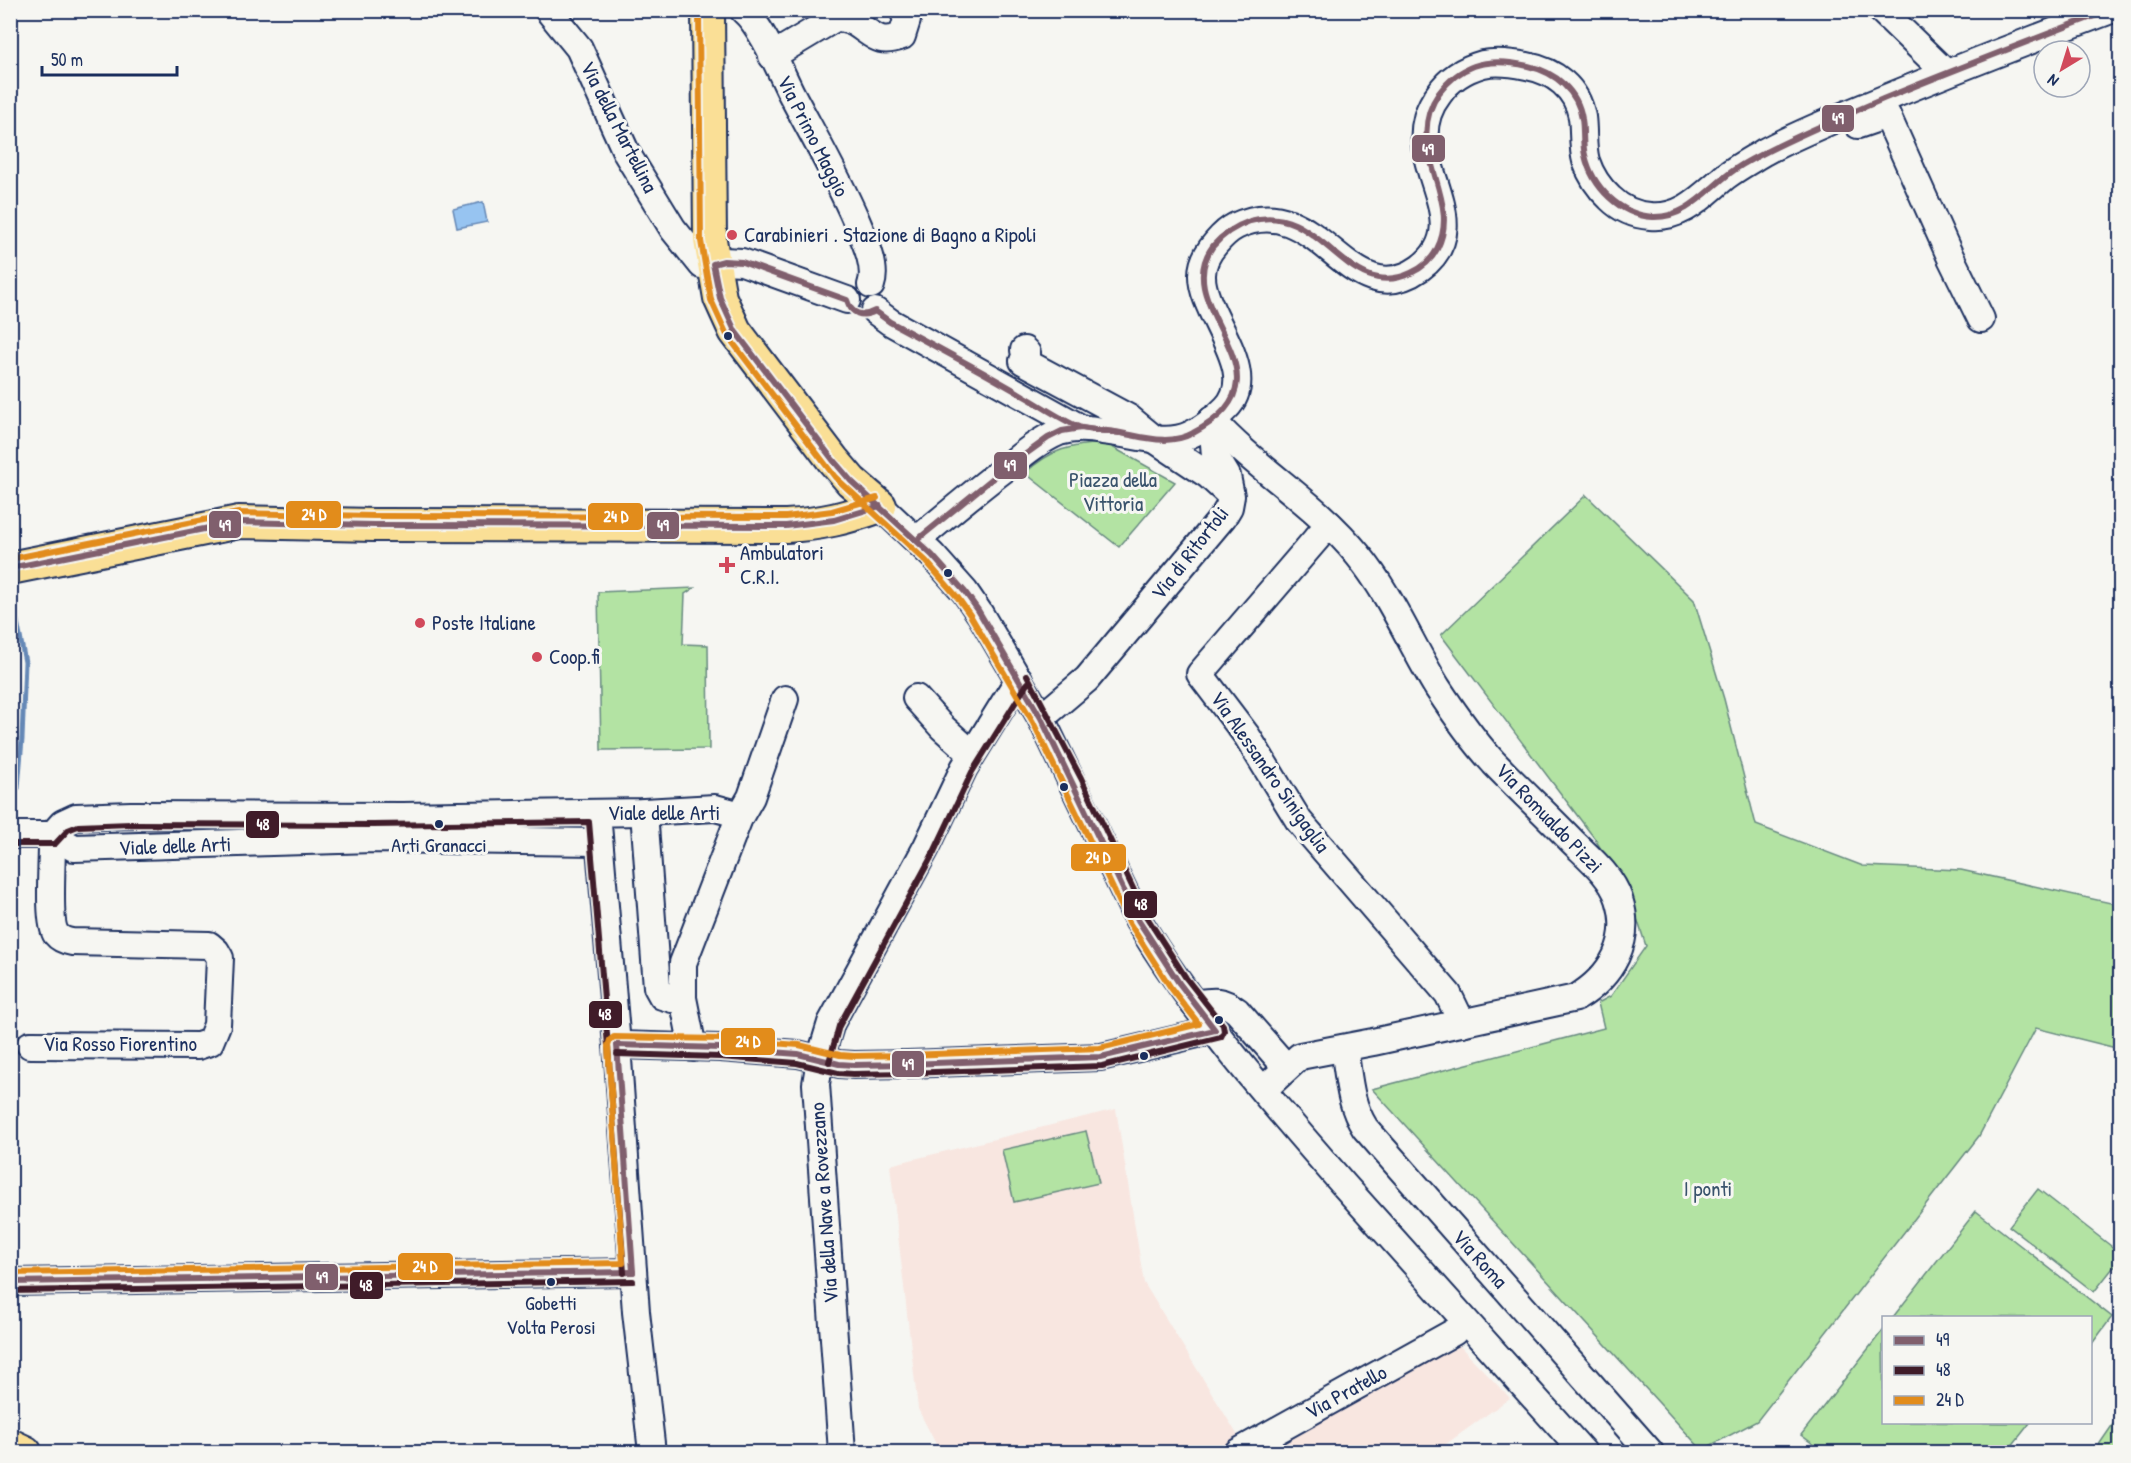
<svg xmlns="http://www.w3.org/2000/svg" width="2131" height="1463" viewBox="0 0 2131 1463" font-family="'Patrick Hand',sans-serif">
<style>
.built{fill:#f8e6e0}
.green{fill:#b3e3a3;stroke:#678980;stroke-width:1.5}
.water{fill:#97c4f1;stroke:#6588b6;stroke-width:1.5}
.lines{fill:none;stroke-linecap:round;stroke-linejoin:round}
.stream{stroke:#6588b6;stroke-width:5}
.minor-casing{stroke:#1b2f5e;stroke-width:30}
.major-casing{stroke:#1b2f5e;stroke-width:36}
.minor{stroke:#f6f6f2;stroke-width:26}
.major{stroke:#fadf96;stroke-width:32}
.bus-1-casing{stroke:#f6f6f2;stroke-width:10}
.bus-2-casing{stroke:#f6f6f2;stroke-width:10}
.bus-3-casing{stroke:#f6f6f2;stroke-width:10}
.bus-1{stroke:#805f6d;stroke-width:6}
.bus-2{stroke:#401c29;stroke-width:6}
.bus-3{stroke:#e28c1b;stroke-width:6}
.poi-dot{fill:#d1495b;stroke:#f6f6f2;stroke-width:2}
.bus-dot{fill:#1b2f5e;stroke:#f6f6f2;stroke-width:2}
.labels{text-anchor:middle;stroke-width:6;stroke-linejoin:round;paint-order:stroke}
.bus-label{font-size:20px;fill:#1b2f5e;stroke:#f6f6f2}
.street-label{font-size:21px;fill:#1b2f5e;stroke:#f6f6f2}
.poi-label{font-size:21px;fill:#1b2f5e;stroke:#f6f6f2;text-anchor:start}
.park-label{font-size:21px;fill:#39536c;stroke:#f6f6f2}
.line-badge{stroke:#f6f6f2;stroke-width:2}
.badge-label{font-size:16px;text-anchor:middle;font-weight:bold;fill:#fff}
</style>
<rect width="100%" height="100%" fill="#f6f6f2"/>
<filter id="ink" filterUnits="userSpaceOnUse"><feTurbulence type="fractalNoise" baseFrequency=".0167" numOctaves="2"/><feDisplacementMap in="SourceGraphic" scale="12" xChannelSelector="R" yChannelSelector="G"/><feConvolveMatrix kernelMatrix="1 2 1 2 8 2 1 2 1" color-interpolation-filters="sRGB"/></filter>
<g filter="url(#ink)">
<g class="built">
<path d="M1116 1109 1144 1283 1248 1452H940L918 1409 890 1165Z"/>
<path d="M1452 1338 1510 1398 1435 1452H1264Z"/>
</g>
<g class="green">
<path d="M1105 443 1175 482 1119 547 1025 473C1051 449 1070 445 1105 443Z"/>
<path d="M1586 495 1694 600 1724 699 1756 825 1863 866 1961 870 2120 905V1049L2036 1028 1979 1136 1757 1421 1702 1450 1372 1089 1604 1028 1598 1003 1611 996 1646 946 1631 900 1595 839 1441 635Z"/>
<path d="M694 588 685 594 683 644 708 645 709 749 601 750 598 592Z"/>
<path d="M1086 1131 1099 1183 1014 1202 1002 1150Z"/>
<path d="M2038 1189 2120 1253V1259L2094 1292 2009 1226Z"/>
<path d="M1976 1211 2112 1317 2091 1345 2090 1318 1893 1317Z"/>
<path d="M1883 1330 1884 1422 2030 1423 2007 1452H1824L1801 1435Z"/>
<path d="M2120 1414V1452H2094Z"/>
</g>
<path class="water" d="M483 202 487 222 457 228 453 209Z"/>
<g class="lines">
<path class="stream" d="M10 586 25 662 22 739 18 788"/>
<g class="minor-casing">
<g id="minor">
<path d="M548 10 579 48 627 154 673 229 702 265 724 261 742 262 847 300"/>
<path d="M743 10C762 26 780 71 791 93 813 135 837 176 856 220 863 237 878 266 871 285"/>
<path d="M1881 10 1946 73"/>
<path d="M772 56 837 17C843 19 849 20 855 23 874 35 878 45 902 36L907 20 903 10"/>
<path d="M1858 125 1887 115 1950 256 1981 319"/>
<path d="M875 311 890 322 1081 428"/>
<path d="M1024 350 1027 353 1023 361 1129 418 1157 441 1208 475 1230 495"/>
<path d="M1212 420C1256 469 1316 503 1358 555 1391 595 1410 643 1437 687 1454 713 1473 740 1494 763 1519 789 1546 814 1571 840 1588 857 1611 875 1619 899 1633 941 1611 977 1576 998L1373 1042 1300 1056 1263 1090"/>
<path d="M880 506 932 555 965 592 980 614 1041 718 1138 920C1195 1016 1271 1101 1344 1185 1424 1274 1503 1363 1583 1452"/>
<path d="M1329 524 1200 674 1247 736 1299 821 1448 994 1462 1023"/>
<path d="M917 540C947 515 976 490 1007 467 1023 454 1040 440 1059 432 1074 427 1088 428 1103 431 1160 438 1179 455 1226 408 1262 372 1201 314 1202 275 1202 263 1208 252 1216 243 1222 236 1228 230 1236 226 1319 186 1348 319 1420 268 1468 233 1429 186 1425 144 1423 126 1428 108 1439 94 1449 79 1465 69 1483 64 1497 61 1512 63 1527 66 1554 71 1577 88 1582 117 1584 132 1582 147 1586 161 1591 176 1599 188 1610 198 1621 209 1635 215 1650 216 1683 219 1703 195 1726 176 1738 167 1751 160 1764 152 1803 131 1845 115 1886 98 1961 67 2036 38 2111 10"/>
<path d="M916 698 942 727 972 754"/>
<path d="M1041 718 1087 679 1223 517 1229 507 1231 496 1227 476 1215 456 1212 420"/>
<path d="M644 812 657 987 662 996 672 999 683 998"/>
<path d="M597 813 617 1045 636 1312 652 1452"/>
<path d="M10 835H52L74 848 373 839 599 842"/>
<path d="M52 835 63 823 76 817 131 815 403 816 644 812 715 808 730 812 739 818"/>
<path d="M1194 1004C1213 1001 1221 999 1237 1011L1286 1067"/>
<path d="M30 1045 198 1046 210 1042 217 1025 220 958 216 951 209 945 72 942C66 941 60 939 56 934 47 921 53 854 52 835"/>
<path d="M617 1045 720 1048 798 1054 839 1064 854 1065 907 1064 1101 1057 1215 1030"/>
<path d="M693 1048 683 998V963L739 818 751 797 785 699"/>
<path d="M1344 1048C1349 1077 1349 1103 1365 1128L1650 1452"/>
<path d="M10 1282 633 1272"/>
<path d="M842 1452 816 1084 820 1059 831 1023 926 848 964 768 1019 679"/>
<path d="M1238 1452 1454 1332"/>
</g>
</g>
<g class="major-casing">
<g id="major">
<path d="M10 568 239 522 374 525 786 526C821 524 847 518 880 506L851 481 833 460 735 331 720 298 710 240 708 10"/>
<path d="M10 1445 25 1452"/>
</g>
</g>
<use href="#minor" class="minor"/>
<use href="#major" class="major"/>
<g class="bus-1-casing">
<g id="bus-1">
<path d="M917 540 998 474 1048 438 1062 431 1081 428 1119 433"/>
<path d="M10 568 239 522 374 525 786 526 834 520 880 506"/>
<path d="M617 1045 720 1048 798 1054 839 1064 854 1065 907 1064 1101 1057 1215 1030 1179 983 1138 920 1041 718 978 610 965 592 932 555 851 481 833 460 735 331 720 298 713 264 724 261 742 262 847 300C851 314 862 318 875 311L890 322C935 346 980 370 1024 396 1042 406 1060 419 1079 427 1090 431 1103 430 1115 432 1141 436 1168 447 1193 433 1303 375 1166 309 1213 246 1223 234 1236 226 1250 221 1321 200 1345 304 1411 273 1422 268 1432 259 1437 249 1464 198 1401 147 1439 93 1448 81 1460 71 1474 66 1491 60 1511 62 1528 66 1555 72 1578 91 1582 119 1584 131 1582 143 1585 155 1592 187 1620 215 1653 217 1686 218 1706 191 1730 173 1739 166 1750 160 1760 155 1800 134 1842 117 1883 99 1958 68 2034 39 2110 10"/>
<path d="M617 1045 633 1272"/>
<path d="M10 1282 633 1272"/>
</g>
</g>
<g class="bus-2-casing">
<g id="bus-2">
<path d="M10 844H55L68 830 78 826 131 824 373 825 589 822 608 1046 624 1273"/>
<path d="M617 1054 720 1057 797 1063 838 1073 853 1074 907 1073 1102 1066 1221 1037 1224 1031 1223 1025 1186 978 1146 916 1081 778 1027 675"/>
<path d="M829 1062 839 1026 934 852 972 772 1027 684"/>
<path d="M10 1291 633 1281"/>
</g>
</g>
<g class="bus-3-casing">
<g id="bus-3">
<path d="M10 559 238 513 374 516 786 517 832 511 877 498"/>
<path d="M10 1273 623 1263 608 1046 610 1040 614 1037 720 1039 799 1045 840 1055 854 1056 907 1055 1100 1048 1199 1024 1171 988 1130 924 1033 722 970 615 958 598 926 561 835 477 727 335 711 300 701 241 699 10"/>
</g>
</g>
<use href="#bus-1" class="bus-1"/>
<use href="#bus-2" class="bus-2"/>
<use href="#bus-3" class="bus-3"/>
</g>
</g>
<g class="poi-dot">
<circle cx="732" cy="235" r="6"/>
<path d="M724 556h6v6h6v6h-6v6h-6v-6h-6v-6h6z"/>
<circle cx="420" cy="623" r="6"/>
<circle cx="537" cy="657" r="6"/>
</g>
<g class="bus-dot">
<circle cx="728" cy="336" r="5"/>
<circle cx="948" cy="573" r="5"/>
<circle cx="1064" cy="787" r="5"/>
<circle cx="439" cy="824" r="5"/>
<circle cx="1219" cy="1020" r="5"/>
<circle cx="1144" cy="1056" r="5"/>
<circle cx="551" cy="1282" r="5"/>
</g>
<g class="labels">
<g class="bus-label">
<text x="439" y="852">Arti Granacci</text>
<text x="551" y="1310">Gobetti<tspan x="551" dy="24">Volta Perosi</tspan></text>
</g>
<g class="street-label">
<text transform="translate(619 127) rotate(63)" y="7">Via della Martellina</text>
<text transform="translate(813 136) rotate(63)" y="7">Via Primo Maggio</text>
<text transform="translate(1190 553) rotate(-52)" y="7">Via di Ritortoli</text>
<text transform="translate(1270 772) rotate(55)" y="7">Via Alessandro Sinigaglia</text>
<text x="664" y="820">Viale delle Arti</text>
<text transform="translate(1549 818) rotate(46)" y="7">Via Romualdo Pizzi</text>
<text transform="translate(175 846) rotate(-2)" y="7">Viale delle Arti</text>
<text x="120" y="1051">Via Rosso Fiorentino</text>
<text transform="translate(824 1203) rotate(-94)" y="7">Via della Nave a Rovezzano</text>
<text transform="translate(1480 1259) rotate(48)" y="7">Via Roma</text>
<text transform="translate(1346 1392) rotate(-29)" y="7">Via Pratello</text>
</g>
<g class="poi-label">
<text x="744" y="242">Carabinieri . Stazione di Bagno a Ripoli</text>
<text x="740" y="560">Ambulatori<tspan x="740" dy="24">C.R.I.</tspan></text>
<text x="432" y="630">Poste Italiane</text>
<text x="549" y="664">Coop.fi</text>
</g>
<g class="park-label">
<text x="1113" y="487">Piazza della<tspan x="1113" dy="24">Vittoria</tspan></text>
<text x="1708" y="1196">I ponti</text>
</g>
</g>
<g class="line-badge">
<rect x="1821" y="104" width="34" height="29" rx="6" fill="#805f6d"/>
<rect x="1411" y="134" width="35" height="29" rx="6" fill="#805f6d"/>
<rect x="993" y="451" width="35" height="29" rx="6" fill="#805f6d"/>
<rect x="285" y="500" width="57" height="29" rx="6" fill="#e28c1b"/>
<rect x="587" y="502" width="57" height="29" rx="6" fill="#e28c1b"/>
<rect x="208" y="510" width="34" height="29" rx="6" fill="#805f6d"/>
<rect x="646" y="511" width="34" height="29" rx="6" fill="#805f6d"/>
<rect x="245" y="810" width="35" height="29" rx="6" fill="#401c29"/>
<rect x="1070" y="843" width="57" height="29" rx="6" fill="#e28c1b"/>
<rect x="1123" y="890" width="35" height="29" rx="6" fill="#401c29"/>
<rect x="588" y="1000" width="35" height="29" rx="6" fill="#401c29"/>
<rect x="720" y="1027" width="56" height="29" rx="6" fill="#e28c1b"/>
<rect x="891" y="1050" width="34" height="28" rx="6" fill="#805f6d"/>
<rect x="397" y="1252" width="57" height="29" rx="6" fill="#e28c1b"/>
<rect x="304" y="1263" width="35" height="28" rx="6" fill="#805f6d"/>
<rect x="349" y="1271" width="35" height="29" rx="6" fill="#401c29"/>
</g>
<g class="badge-label">
<text x="1838" y="124">49</text>
<text x="1428" y="155">49</text>
<text x="1010" y="471">49</text>
<text x="314" y="520">24 D</text>
<text x="616" y="522">24 D</text>
<text x="225" y="531">49</text>
<text x="663" y="531">49</text>
<text x="263" y="830">48</text>
<text x="1098" y="863">24 D</text>
<text x="1141" y="910">48</text>
<text x="605" y="1020">48</text>
<text x="748" y="1047">24 D</text>
<text x="908" y="1070">49</text>
<text x="425" y="1272">24 D</text>
<text x="322" y="1283">49</text>
<text x="366" y="1291">48</text>
</g>
<rect width="2131" height="1463" fill="none" stroke="#f6f6f2" stroke-width="36"/>
<rect x="18" y="18" width="2095" height="1427" fill="none" stroke="#1b2f5e" stroke-width="2" filter="url(#ink)"/>
<rect x="1882" y="1316" width="210" height="108" fill="#f6f6f2" stroke="#9ea6b7" stroke-width="1.5"/>
<rect x="1894" y="1336" width="30" height="9" fill="#805f6d" stroke="#9ea6b7" stroke-width="1.5"/>
<text x="1936" y="1346" font-size="18" fill="#1b2f5e">49</text>
<rect x="1894" y="1366" width="30" height="9" fill="#401c29" stroke="#9ea6b7" stroke-width="1.5"/>
<text x="1936" y="1376" font-size="18" fill="#1b2f5e">48</text>
<rect x="1894" y="1396" width="30" height="9" fill="#e28c1b" stroke="#9ea6b7" stroke-width="1.5"/>
<text x="1936" y="1406" font-size="18" fill="#1b2f5e">24 D</text>
<g transform="translate(2062 69) rotate(218)"><circle r="28" fill="#f6f6f2" stroke="#9ea6b7" stroke-width="1.5"/>
<path d="M0-4.5L10 22L0 15L-10 22Z" fill="#d1495b"/>
<text y="-9" font-size="16" font-weight="bold" text-anchor="middle" fill="#1b2f5e">N</text>
</g>
<path d="M42 66v9h135v-9" fill="none" stroke="#1b2f5e" stroke-width="3"/>
<text x="51" y="66" font-size="18" fill="#1b2f5e" stroke="#f6f6f2" stroke-width="4.5" paint-order="stroke">50 m</text>
</svg>
